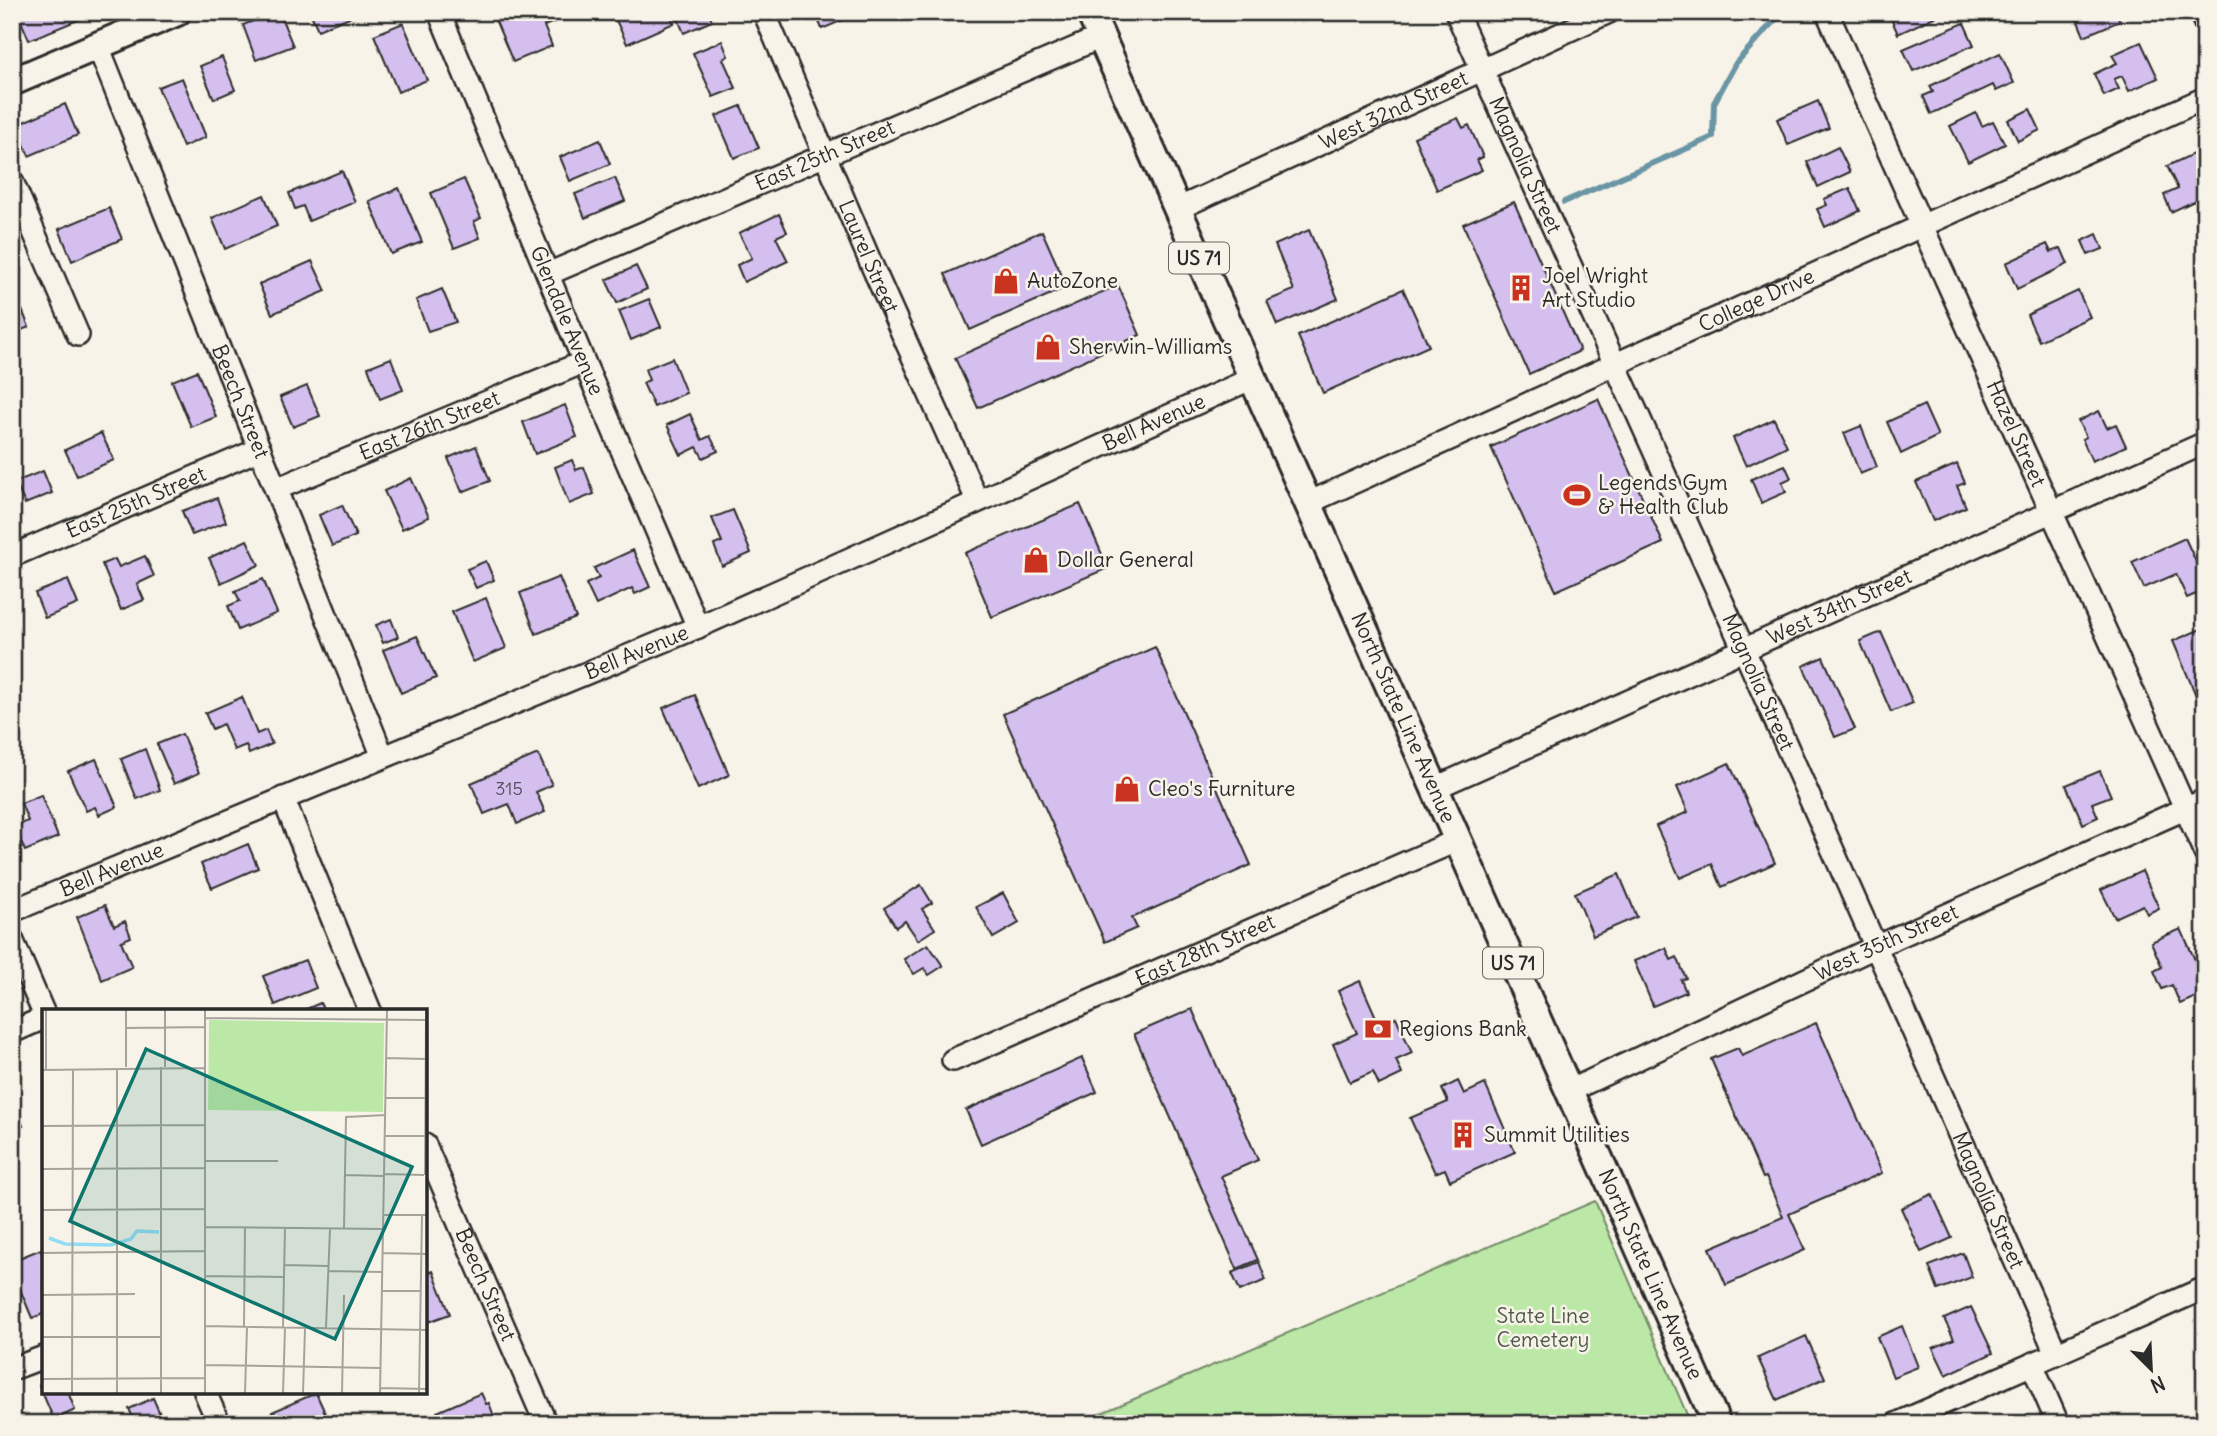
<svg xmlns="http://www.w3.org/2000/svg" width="2217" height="1436" viewBox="0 0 2217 1436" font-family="Delius,sans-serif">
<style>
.green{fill:#bbe8a6;stroke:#738a68;stroke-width:2}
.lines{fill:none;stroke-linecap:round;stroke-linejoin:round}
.stream{stroke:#6995a4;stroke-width:6}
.building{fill:#d4bfef;stroke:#2b2b2b;stroke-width:2}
.minor-casing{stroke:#2b2b2b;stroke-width:26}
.major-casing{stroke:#2b2b2b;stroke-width:32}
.minor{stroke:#f7f3e8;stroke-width:21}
.major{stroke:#f7f3e8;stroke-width:26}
.labels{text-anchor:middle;stroke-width:5;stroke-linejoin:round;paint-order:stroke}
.number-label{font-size:18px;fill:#55505c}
.shield{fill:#f7f3e8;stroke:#686764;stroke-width:2}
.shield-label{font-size:19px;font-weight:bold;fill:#2b2b2b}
.street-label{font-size:21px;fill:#2b2b2b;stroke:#f7f3e8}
.poi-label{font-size:21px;fill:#2b2b2b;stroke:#f7f3e8;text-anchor:start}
.park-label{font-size:21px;fill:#4f5a4a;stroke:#f7f3e8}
.inset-river{fill:none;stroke:#93dcf4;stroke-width:3.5}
.inset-road{fill:none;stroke:#a5a39c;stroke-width:2}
.view{fill:#0f766e;fill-opacity:0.15;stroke:#0f766e;stroke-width:3.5}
.inset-edge{fill:none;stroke:#2b2b2b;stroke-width:3.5}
</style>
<rect width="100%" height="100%" fill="#f7f3e8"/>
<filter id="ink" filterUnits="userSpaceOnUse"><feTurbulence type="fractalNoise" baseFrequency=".0143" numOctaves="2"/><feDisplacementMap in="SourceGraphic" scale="14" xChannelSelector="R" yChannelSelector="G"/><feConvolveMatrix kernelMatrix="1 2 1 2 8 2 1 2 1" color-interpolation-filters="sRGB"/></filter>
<g filter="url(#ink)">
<path class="green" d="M1595 1201 1691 1424H1076Z"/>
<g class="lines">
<path class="stream" d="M1564 202 1713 137 1714 103 1736 63 1782 12"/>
</g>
<g class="building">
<path d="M17 12H87L88 16 29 40Z"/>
<path d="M276 12H279L293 46 256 60 243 25Z"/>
<path d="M310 12H350L352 16 318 30Z"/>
<path d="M504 12H553L557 21 544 26 552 46 513 62 494 17Z"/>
<path d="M621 12H669L674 23 627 44 614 16Z"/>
<path d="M675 12H709L712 21 684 33Z"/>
<path d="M815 12H854L855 15 822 29Z"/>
<path d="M1888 12H1945L1898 34Z"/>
<path d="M2074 12H2116L2120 21 2084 36Z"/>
<path d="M403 23 427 80 398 92 374 35Z"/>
<path d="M1964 23 1974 45 1913 71 1903 49Z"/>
<path d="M722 41 728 56 723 59 736 88 713 97 693 53Z"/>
<path d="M2141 42 2158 78 2129 91 2122 76 2114 79 2119 89 2104 96 2094 74 2117 63 2112 55Z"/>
<path d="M2000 53 2014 83 1996 91 1993 85 1931 114 1923 96 1933 92 1930 86Z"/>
<path d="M222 57 235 90 214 99 200 66Z"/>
<path d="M182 78 206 137 183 147 158 87Z"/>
<path d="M1818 101 1829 128 1788 145 1777 119Z"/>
<path d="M65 104 78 135 29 156 16 125Z"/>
<path d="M741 106 759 148 734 158 716 116Z"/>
<path d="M2030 109 2040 130 2018 141 2008 120Z"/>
<path d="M1976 113 1982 126 1993 121 2005 144 1968 162 1950 126Z"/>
<path d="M1458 118 1463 128 1469 125 1483 157 1477 160 1482 170 1437 190 1414 137Z"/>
<path d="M600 140 610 164 570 181 560 157Z"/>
<path d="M1838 147 1850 172 1818 187 1807 162Z"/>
<path d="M2193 154 2205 179V196L2171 212 2164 195 2178 189 2167 166Z"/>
<path d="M342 171 355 202 309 221 303 206 295 209 289 193Z"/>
<path d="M615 178 625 201 585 218 575 194Z"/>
<path d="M464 179 481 218 474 222 480 238 454 248 431 193Z"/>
<path d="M399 188 422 242 391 254 369 201Z"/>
<path d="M1850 188 1860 211 1825 227 1817 209 1827 205 1824 199Z"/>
<path d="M264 195 277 226 225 249 212 218Z"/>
<path d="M1514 202 1580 351 1529 374 1463 224Z"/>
<path d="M109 208 122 239 72 261 59 229Z"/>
<path d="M779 214 787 232 776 237 788 261 744 282 737 265 752 258 739 233Z"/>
<path d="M1309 230 1338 299 1277 325 1267 301 1294 290 1275 245Z"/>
<path d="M1042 231 1067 287 970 330 945 274Z"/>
<path d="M2097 234 2103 249 2088 255 2082 241Z"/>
<path d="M2047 244 2051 252 2061 248 2068 264 2017 289 2006 263Z"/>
<path d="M312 261 326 291 272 314 259 284Z"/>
<path d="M636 266 647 289 617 303 606 280Z"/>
<path d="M1118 285 1140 335 978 408 955 358Z"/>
<path d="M442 289 456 322 428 331 416 300Z"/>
<path d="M1403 289 1429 346 1323 393 1298 336Z"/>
<path d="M2078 291 2090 317 2039 341 2027 315Z"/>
<path d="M16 295 29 327 12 334V297Z"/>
<path d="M649 299 661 327 631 340 619 311Z"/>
<path d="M391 358 403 390 380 399 368 367Z"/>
<path d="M672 358 686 393 654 407 643 383 649 380 645 369Z"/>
<path d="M197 371 216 417 191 427 172 381Z"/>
<path d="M307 386 320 416 293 427 280 397Z"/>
<path d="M1598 399 1663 543 1556 591 1491 447Z"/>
<path d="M565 405 577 437 535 454 523 422Z"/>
<path d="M1924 405 1938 436 1901 454 1887 422Z"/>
<path d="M2099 411 2107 428 2116 424 2126 446 2092 461 2082 439 2086 437 2078 421Z"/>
<path d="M690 414 702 440 710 436 718 451 703 458 697 447 681 455 667 425Z"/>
<path d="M1774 419 1787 446 1746 466 1733 438Z"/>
<path d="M1861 426 1877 467 1860 474 1844 433Z"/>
<path d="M101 433 114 460 77 476 65 450Z"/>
<path d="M476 446 490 481 462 492 448 458Z"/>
<path d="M572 460 576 470 584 467 594 494 569 504 555 467Z"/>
<path d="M1957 464 1965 483 1957 486 1966 507 1933 521 1916 482Z"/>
<path d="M1785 465 1791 478 1782 482 1786 492 1761 503 1751 479Z"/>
<path d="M43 471 52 493 25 504 15 482Z"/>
<path d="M411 478 429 517 402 529 384 491Z"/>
<path d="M217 498 226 522 192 535 182 511Z"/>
<path d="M1080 504 1108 568 992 617 965 553Z"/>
<path d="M342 505 356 536 332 546 319 515Z"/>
<path d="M733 510 751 553 722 566 714 545 722 542 712 518Z"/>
<path d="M2185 538 2197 564 2202 562 2205 568V590L2187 598 2176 574 2144 588 2132 562Z"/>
<path d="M247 540 259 565 221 583 209 558Z"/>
<path d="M633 550 650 587 635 594 632 588 596 605 586 584 599 578 594 568Z"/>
<path d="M145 556 154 576 137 584 144 600 121 610 102 564 115 559 119 567Z"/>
<path d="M486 561 494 580 476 588 467 569Z"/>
<path d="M559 577 576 618 536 634 520 593Z"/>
<path d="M263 579 277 613 238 630 228 606 240 601 235 591Z"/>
<path d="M68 580 78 604 45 618 35 593Z"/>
<path d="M486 598 506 648 473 662 452 612Z"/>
<path d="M391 619 398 637 383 643 376 625Z"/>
<path d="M2201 629 2205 638V694L2197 698 2173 641Z"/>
<path d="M1881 632 1913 703 1891 712 1860 641Z"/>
<path d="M417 636 436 678 401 693 383 650Z"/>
<path d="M1155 647 1251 865 1132 918 1137 928 1105 942 1003 714Z"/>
<path d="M1823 657 1855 729 1835 737 1803 666Z"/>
<path d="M695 695 729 775 698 789 663 708Z"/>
<path d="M242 697 257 734 266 730 272 744 249 754 246 745 234 750 223 724 212 729 205 713Z"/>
<path d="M182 734 199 773 174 784 157 744Z"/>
<path d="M145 749 160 790 137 799 121 759Z"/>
<path d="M538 754 552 785 536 792 545 812 517 824 509 804 484 814 471 783Z"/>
<path d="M96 759 117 807 99 815 95 807 86 811 68 771Z"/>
<path d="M1729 763 1775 863 1722 887 1712 864 1680 878 1656 826 1688 812 1677 787Z"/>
<path d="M2100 771 2111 796 2092 803 2098 817 2083 824 2066 785Z"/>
<path d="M41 795 58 837 25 851 15 826 28 821 21 803Z"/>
<path d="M248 844 258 868 212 888 201 864Z"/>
<path d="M2142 871 2159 908 2147 914 2143 905 2115 918 2101 890Z"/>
<path d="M1619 874 1637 917 1593 936 1575 893Z"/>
<path d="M921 885 932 903 922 909 935 929 918 940 905 921 896 927 884 908Z"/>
<path d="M1003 893 1019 923 993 938 976 907Z"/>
<path d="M105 905 114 926 125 921 131 937 121 941 132 967 102 980 77 917Z"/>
<path d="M2181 929 2205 982V993L2180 1004 2172 985 2162 989 2154 971 2162 967 2151 942Z"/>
<path d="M928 944 943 966 929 975 924 968 914 974 904 959Z"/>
<path d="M1666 948 1671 960 1677 957 1686 978 1681 980 1686 992 1653 1006 1634 961Z"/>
<path d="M305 960 316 988 275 1005 263 976Z"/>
<path d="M1360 981 1379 1024 1396 1017 1412 1053 1396 1060 1402 1074 1379 1085 1373 1072 1350 1082 1333 1044 1357 1033 1338 991Z"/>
<path d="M320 1003 324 1011H302Z"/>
<path d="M1192 1009 1258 1160 1221 1176 1258 1260 1237 1269 1134 1034Z"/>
<path d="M1816 1023 1882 1173 1789 1214 1805 1250 1726 1285 1710 1248 1783 1217 1766 1177 1763 1178 1711 1059 1738 1048 1742 1056Z"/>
<path d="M1082 1058 1097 1092 981 1144 966 1110Z"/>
<path d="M1458 1081 1464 1094 1485 1084 1515 1152 1450 1181 1445 1169 1435 1173 1410 1118 1448 1102 1442 1089Z"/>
<path d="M12 1101 23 1126 12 1130Z"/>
<path d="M1932 1194 1952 1238 1921 1252 1901 1208Z"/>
<path d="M41 1249 44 1256V1314L32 1318 12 1270V1261Z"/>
<path d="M1963 1253 1972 1277 1938 1290 1929 1266Z"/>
<path d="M1259 1262 1266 1280 1240 1291 1232 1273Z"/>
<path d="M433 1271 450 1314 425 1323V1274Z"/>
<path d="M1971 1307 1993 1353 1946 1375 1933 1348 1954 1339 1944 1319Z"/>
<path d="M1902 1326 1918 1367 1893 1377 1877 1337Z"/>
<path d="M1806 1336 1825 1378 1777 1400 1758 1358Z"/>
<path d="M44 1382V1392H68L75 1410 54 1420 39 1385Z"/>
<path d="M316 1393 327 1417 312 1424H277L272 1412Z"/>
<path d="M481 1393 486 1404 489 1403 497 1424H467L465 1418 450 1424H442L437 1412Z"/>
<path d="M153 1398 160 1414 136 1424 129 1409Z"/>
</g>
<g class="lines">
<g class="minor-casing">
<g id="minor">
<path id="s1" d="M439 12 584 362 698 627"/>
<path id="s2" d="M764 12 873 268 977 500"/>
<path id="s3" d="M1456 12 1744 650 2056 1353"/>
<path id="s4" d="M1827 12C1950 294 2081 572 2205 853"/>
<path d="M2200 12 2205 23"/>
<path id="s5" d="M98 46 383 757"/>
<path d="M12 181 78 335"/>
<path id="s6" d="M1177 209 1609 12"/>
<path id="s7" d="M548 274 1101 37"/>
<path id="s8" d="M276 489 584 362"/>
<path id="s9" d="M1308 503 2205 98"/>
<path id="s10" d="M12 556 260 449"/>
<path id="s11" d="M1435 788 2205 443"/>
<path d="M283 798 370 1011"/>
<path id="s12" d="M12 911 698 627 1253 378"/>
<path d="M12 939 44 1014"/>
<path d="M12 1032 44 1018"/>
<path id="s13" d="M953 1060 1458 840"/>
<path id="s14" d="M1569 1091 1875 947 2205 800"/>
<path id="s15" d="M425 1145 546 1424"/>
<path d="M2032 1364 2058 1424"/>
<path d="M12 1369 44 1357"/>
<path d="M205 1392 219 1424"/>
<path d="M1896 1424 2205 1288"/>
</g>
</g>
<g class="major-casing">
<g id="major">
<path id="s16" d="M1090 12 1717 1424"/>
<path d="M12 82 177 12"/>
</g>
</g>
<use href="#minor" class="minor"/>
<use href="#major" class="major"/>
</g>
</g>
<defs>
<g id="shop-bare" transform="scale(2.1)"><path d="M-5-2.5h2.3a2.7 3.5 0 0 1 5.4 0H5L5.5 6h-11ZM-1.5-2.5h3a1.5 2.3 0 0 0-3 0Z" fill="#c8321e" stroke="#f7f3e8" stroke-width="2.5" paint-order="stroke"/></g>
<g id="building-bare" transform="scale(2.1)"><path d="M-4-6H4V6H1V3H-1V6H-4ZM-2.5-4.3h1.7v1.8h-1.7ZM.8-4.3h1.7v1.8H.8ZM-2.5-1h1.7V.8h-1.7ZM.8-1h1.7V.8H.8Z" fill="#c8321e" stroke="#f7f3e8" stroke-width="2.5" paint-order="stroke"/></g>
<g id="stadium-bare" transform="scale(2.1)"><path d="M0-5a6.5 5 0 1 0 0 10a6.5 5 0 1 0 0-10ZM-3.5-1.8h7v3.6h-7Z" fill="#c8321e" stroke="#f7f3e8" stroke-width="2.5" paint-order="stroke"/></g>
<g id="bank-bare" transform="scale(2.1)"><path d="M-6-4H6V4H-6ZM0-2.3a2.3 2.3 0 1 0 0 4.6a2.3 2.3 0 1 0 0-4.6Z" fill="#c8321e" stroke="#f7f3e8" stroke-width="2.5" paint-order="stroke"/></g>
</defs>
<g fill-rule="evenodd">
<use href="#shop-bare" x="1006" y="281"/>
<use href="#building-bare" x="1521" y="288"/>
<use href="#shop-bare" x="1048" y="347"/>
<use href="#stadium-bare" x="1577" y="495"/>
<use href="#shop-bare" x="1036" y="560"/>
<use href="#shop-bare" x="1127" y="789"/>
<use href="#bank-bare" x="1378" y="1029"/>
<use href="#building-bare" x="1463" y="1135"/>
</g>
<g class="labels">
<g class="number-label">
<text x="509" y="795">315</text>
</g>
<g class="shield">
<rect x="1169" y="242.5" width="60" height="31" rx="5"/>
<rect x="1483" y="947.5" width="60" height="31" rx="5"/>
</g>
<g class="shield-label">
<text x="1199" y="265">US 71</text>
<text x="1513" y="970">US 71</text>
</g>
<g class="street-label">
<text dy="7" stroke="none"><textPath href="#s6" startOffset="238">West 32nd Street</textPath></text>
<text dy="7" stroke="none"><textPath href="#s7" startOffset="301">East 25th Street</textPath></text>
<text dy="7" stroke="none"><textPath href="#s3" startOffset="168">Magnolia Street</textPath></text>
<text dy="7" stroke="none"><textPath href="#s2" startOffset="266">Laurel Street</textPath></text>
<text dy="7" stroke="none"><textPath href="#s9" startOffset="492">College Drive</textPath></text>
<text dy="7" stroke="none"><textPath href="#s1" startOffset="334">Glendale Avenue</textPath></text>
<text dy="7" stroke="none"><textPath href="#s5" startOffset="383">Beech Street</textPath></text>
<text dy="7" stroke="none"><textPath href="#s12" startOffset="1242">Bell Avenue</textPath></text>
<text dy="7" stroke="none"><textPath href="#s8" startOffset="166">East 26th Street</textPath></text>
<text dy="7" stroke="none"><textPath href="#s4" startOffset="462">Hazel Street</textPath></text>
<text dy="7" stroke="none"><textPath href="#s10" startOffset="135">East 25th Street</textPath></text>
<text dy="7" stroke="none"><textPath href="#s11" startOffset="443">West 34th Street</textPath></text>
<text dy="7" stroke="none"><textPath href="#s12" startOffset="676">Bell Avenue</textPath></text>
<text dy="7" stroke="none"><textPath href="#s3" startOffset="735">Magnolia Street</textPath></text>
<text dy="7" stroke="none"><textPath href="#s16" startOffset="772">North State Line Avenue</textPath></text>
<text dy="7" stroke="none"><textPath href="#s12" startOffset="108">Bell Avenue</textPath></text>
<text dy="7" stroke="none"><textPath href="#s14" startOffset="350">West 35th Street</textPath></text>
<text dy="7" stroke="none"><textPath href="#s13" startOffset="275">East 28th Street</textPath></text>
<text dy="7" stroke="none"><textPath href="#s3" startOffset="1302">Magnolia Street</textPath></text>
<text dy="7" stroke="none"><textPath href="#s16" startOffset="1381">North State Line Avenue</textPath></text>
<text dy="7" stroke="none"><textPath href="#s15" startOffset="152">Beech Street</textPath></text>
</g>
<g class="poi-label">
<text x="1542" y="283">Joel Wright<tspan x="1542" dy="24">Art Studio</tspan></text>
<text x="1027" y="288">AutoZone</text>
<text x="1069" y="354">Sherwin-Williams</text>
<text x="1598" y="490">Legends Gym<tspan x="1598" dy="24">&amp; Health Club</tspan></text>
<text x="1057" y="567">Dollar General</text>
<text x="1148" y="796">Cleo's Furniture</text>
<text x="1399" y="1036">Regions Bank</text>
<text x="1484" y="1142">Summit Utilities</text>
</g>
<g class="park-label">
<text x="1543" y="1323">State Line<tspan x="1543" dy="24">Cemetery</tspan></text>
</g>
</g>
<g transform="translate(42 1009)">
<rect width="385" height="385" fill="#f7f3e8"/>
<path d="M167 11 342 14 341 103 166 101Z" fill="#bbe8a6"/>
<path class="inset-river" d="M7 229 23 235 69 236 89 230 95 222 117 223"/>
<path class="inset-road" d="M84 1V58M163 9 385 11M84 19 163 18M344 49 384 50M123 58V1M0 61 163 59M4 61V1M75 61V384M344 89H384M0 117 163 116M343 127H383M163 152H236M0 160 163 159M342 165 382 166M303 166 342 167M383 166 384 1M0 201 163 200M342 206H385M163 218 342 220M302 219 304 108 344 106M0 244 163 242M341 244 385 245M243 256 286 257M286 262 340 263M163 267 242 268M340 282H379M0 286 93 285M163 317 385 321M202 318 203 218M241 318 243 218M284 319 288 220M0 328H118M163 356 338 359M0 370 163 369M338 379 385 380M30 384 31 61M119 384V58M163 384V1M203 384 205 318M241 384 243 319M261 384 263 320M300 384 302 286M338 384 345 1M377 384 380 206"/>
<path class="view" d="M104 40 370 158 293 330 28 212Z"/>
<rect width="385" height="385" class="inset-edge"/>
</g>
<rect width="2217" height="1436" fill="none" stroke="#f7f3e8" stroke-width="42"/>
<rect x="21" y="21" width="2175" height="1394" fill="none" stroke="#2b2b2b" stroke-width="2.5" filter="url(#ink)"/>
<g transform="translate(2151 1369) rotate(156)" stroke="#f7f3e8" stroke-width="5" paint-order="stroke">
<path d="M0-5L12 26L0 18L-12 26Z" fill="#2b2b2b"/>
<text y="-10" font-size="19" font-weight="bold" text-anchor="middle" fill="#2b2b2b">N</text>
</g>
</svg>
